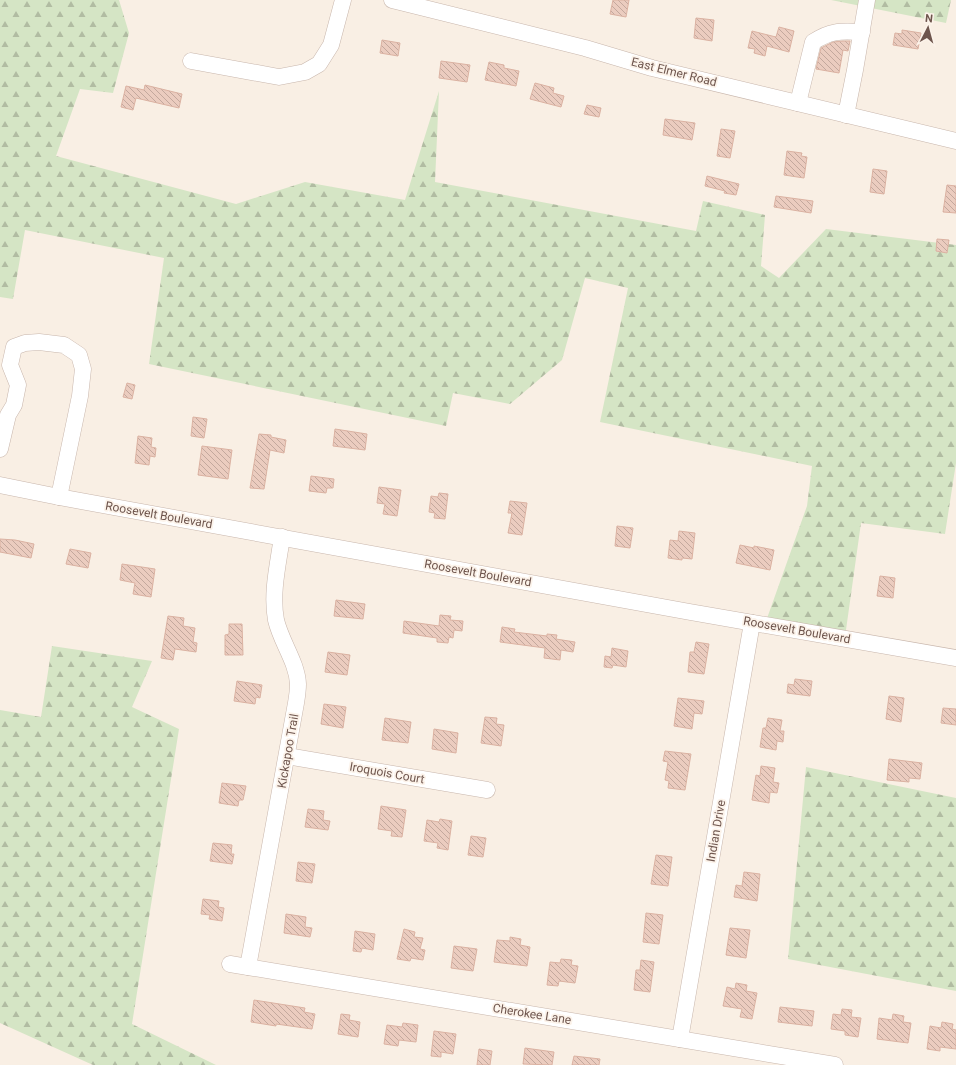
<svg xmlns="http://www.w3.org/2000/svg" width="956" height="1065" viewBox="0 0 956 1065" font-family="Roboto,sans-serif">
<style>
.forest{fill:url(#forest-firs)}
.building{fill:url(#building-back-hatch);stroke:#dbb2a2}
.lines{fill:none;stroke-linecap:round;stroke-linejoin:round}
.minor-casing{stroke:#c8b6ac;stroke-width:17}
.minor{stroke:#fff;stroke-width:16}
.labels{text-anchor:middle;stroke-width:3.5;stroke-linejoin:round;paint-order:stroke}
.street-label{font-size:12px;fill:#6e554d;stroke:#fcf3ea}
</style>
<defs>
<pattern id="forest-firs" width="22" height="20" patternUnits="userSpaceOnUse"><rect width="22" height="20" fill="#d5e5c5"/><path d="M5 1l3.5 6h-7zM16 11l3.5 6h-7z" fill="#b1bca2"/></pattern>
<pattern id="building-back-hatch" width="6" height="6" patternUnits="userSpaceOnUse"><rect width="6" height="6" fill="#ebccbf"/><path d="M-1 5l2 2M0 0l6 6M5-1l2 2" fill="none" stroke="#c3a89d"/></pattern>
</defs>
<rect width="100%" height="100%" fill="#f9efe4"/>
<g class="forest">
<path d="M0 0H119L129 33 113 93 80 89 56 156 236 204 305 182 405 200 439 91 435 182 696 231 703 201 765 215 761 266 779 278 826 229 956 245V463L945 534 861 523 845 637 765 624 807 506 812 466 600 422 628 288 585 278 562 360 510 404 453 393 446 426 149 364 164 258 25 230 13 299 0 297Z"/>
<path d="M831 0H951L946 23Z"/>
<path d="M52 646 152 661 132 707 179 729 132 1024 216 1065H93L0 1023V710L41 717Z"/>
<path d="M806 767 956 798V991L788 959Z"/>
</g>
<g class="building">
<path d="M613 0H629L626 17 610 14Z"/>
<path d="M696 18 714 20 712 41 694 38Z"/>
<path d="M779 27 794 31 789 52 767 46 765 56 754 53 755 49 748 48 752 31 776 37Z"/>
<path d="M902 30 921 33 918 49 893 45 895 33 902 34Z"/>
<path d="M382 40 400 43 398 56 380 53Z"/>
<path d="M843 41H850L848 51 843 50 839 73 816 69 821 48 833 42Z"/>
<path d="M441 61 470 65 467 82 439 78Z"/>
<path d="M489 62 504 65V68L519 71 516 86 485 80Z"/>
<path d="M535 83 554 88 553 93 564 96 561 107 530 99Z"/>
<path d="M145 85 182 94 179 108 136 98 133 110 121 107 126 86 144 90Z"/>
<path d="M587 105 601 108 599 117 584 114Z"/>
<path d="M665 119 695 123 692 140 663 135Z"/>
<path d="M721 129 735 131 730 158 717 156Z"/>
<path d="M787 151 802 153 801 156 807 157 804 178 784 175Z"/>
<path d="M873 169 887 171 884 194 870 192Z"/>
<path d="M707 176 739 184 736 195 724 193 725 191 705 186Z"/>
<path d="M947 185 956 186V213L943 212Z"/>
<path d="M776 196 813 201 811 213 774 207Z"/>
<path d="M937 239 949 240 947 253 936 251Z"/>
<path d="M127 383 135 385 132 399 123 397Z"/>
<path d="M193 417 207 419 204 438 191 436Z"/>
<path d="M335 429 367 434 365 450 333 446Z"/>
<path d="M259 434 271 435V437L286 440 284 453 270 450 264 489 250 488Z"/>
<path d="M138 436 152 438 151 447 156 448 155 457 150 456 149 465 135 463Z"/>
<path d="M202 446 232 450 228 479 198 475Z"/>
<path d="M311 476 334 479 333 488H327L326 493 309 491Z"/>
<path d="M379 487 401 490 397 516 383 514 385 504 377 503Z"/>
<path d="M439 493 448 494 445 519 434 518 435 513 429 512 431 496 438 497Z"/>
<path d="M510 501 527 503 522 535 508 533 512 513H508Z"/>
<path d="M617 526 633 528 630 548 615 546Z"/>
<path d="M679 531 695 533 692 559 682 558V560L668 558 670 540 678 541Z"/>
<path d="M0 539 15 540 34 544 31 558 0 552Z"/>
<path d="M740 545 754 548V546L774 550 770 570 736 563Z"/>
<path d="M70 549 91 553 88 568 66 564Z"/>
<path d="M122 564 155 569 151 597 133 594 135 583 120 580Z"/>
<path d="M880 576 895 578 893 598 877 596Z"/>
<path d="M336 600 365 604 363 619 334 616Z"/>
<path d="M440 615 451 616 450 620 463 621 462 631 454 630 453 638 449 637 448 643 437 642V638L403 633 404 621 439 626Z"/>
<path d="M168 616 184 618 183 626 195 628 193 642 197 643 196 652 175 649 173 660 161 658Z"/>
<path d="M229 624H242L243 655H225V635L229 634Z"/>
<path d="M502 627 515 629 514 632 547 636V634L557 635 556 639 575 642 573 652 561 650 560 660 544 658 545 648 500 642Z"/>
<path d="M696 642 709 644 704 674 688 672 690 652H694Z"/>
<path d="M612 648 628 651 626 667 613 665 612 668 604 667 605 656 611 657Z"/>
<path d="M328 652 350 655 347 675 325 672Z"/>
<path d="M795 679 812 681 810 696 787 693 788 684 794 685Z"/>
<path d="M237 681 262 685 260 698 256 697 255 704 234 701Z"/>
<path d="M889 696 904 698 901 722 886 719Z"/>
<path d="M678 698 704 701 702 714 694 713 692 729 674 726Z"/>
<path d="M324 704 346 707 343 728 321 724Z"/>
<path d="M943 708 956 709V725L941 723Z"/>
<path d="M485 717 497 718 496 724 504 725 501 746 481 743Z"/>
<path d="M385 718 411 722 408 743 382 740Z"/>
<path d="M768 718 782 720 780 731H784L783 742 777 741 776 750 760 747 763 728H766Z"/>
<path d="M434 729 458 733 456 753 432 749Z"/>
<path d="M665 751 691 754 685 790 668 788 669 781 665 780 668 762 663 761Z"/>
<path d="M889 759 922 763 920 779 909 778V782L887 780Z"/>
<path d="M761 766 775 768 773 782 779 783 777 793 770 792 769 803 752 800 756 775 760 776Z"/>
<path d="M222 783 246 786 243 800H239L238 806 219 803Z"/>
<path d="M381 806 406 810 402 837 391 836 392 831 378 829Z"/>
<path d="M308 809 324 811 323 820 330 821 328 830 305 827Z"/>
<path d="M440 819 452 821 448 850 437 848 438 843 424 841 427 820 439 822Z"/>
<path d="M471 836 486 838 483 857 468 855Z"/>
<path d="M213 843 232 845 231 854H234L232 864 210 861Z"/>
<path d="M656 855 672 857 668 886 651 884Z"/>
<path d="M298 862 315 864 312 883 296 881Z"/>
<path d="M744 872 760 874 757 901 734 897 736 885 742 886Z"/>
<path d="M203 899 219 901 218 907 224 908 222 921 209 919 210 915 201 914Z"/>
<path d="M646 913 663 915 659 944 643 942Z"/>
<path d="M286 914 306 917 305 927 312 928 310 937 284 933Z"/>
<path d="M730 928 750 930 746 958 726 955Z"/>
<path d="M404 929 415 932 414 937 423 938 420 949 425 950 423 960 411 958 410 961 397 959Z"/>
<path d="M355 931 375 934 373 950 362 948 361 952 353 951Z"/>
<path d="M510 937 521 939 520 945 530 947 527 966 494 962 497 940 510 941Z"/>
<path d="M454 946 477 949 473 971 451 968Z"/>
<path d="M561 959 572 960 571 965 578 966 575 983 559 981 558 986 547 985 550 962 560 963Z"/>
<path d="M641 960 654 962 650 992 634 990 636 970H640Z"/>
<path d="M736 983 747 985 746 991 757 993 752 1019 740 1017 742 1009 723 1006 727 987 735 989Z"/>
<path d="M254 1000 305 1008 304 1012 315 1014 312 1029 276 1024V1026L251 1022Z"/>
<path d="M780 1007 814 1011 812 1026 778 1022Z"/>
<path d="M842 1009 852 1010 851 1017 861 1018 858 1037 845 1035V1031L831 1029 833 1014 841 1015Z"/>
<path d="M341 1014 350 1015 349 1020 360 1022 358 1037 338 1034Z"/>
<path d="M893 1014 904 1016 903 1022 911 1023 908 1043 877 1039 879 1018 892 1020Z"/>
<path d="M942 1022 953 1024 952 1029 956 1030V1049L940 1047V1051L927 1049 930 1026 941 1028Z"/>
<path d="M403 1023 418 1025 416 1042 399 1040 398 1046 384 1044 387 1025 402 1027Z"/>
<path d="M434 1031 456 1034 453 1054 441 1052V1057L431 1056Z"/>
<path d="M525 1048 554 1052 552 1065 523 1064Z"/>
<path d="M479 1049 492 1051 490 1065H477Z"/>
<path d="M574 1056 600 1059 599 1065H572Z"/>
</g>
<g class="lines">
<g class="minor-casing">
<g id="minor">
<path d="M392 0 585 48 652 68 956 141"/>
<path d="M191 61 279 77 305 72 319 64 331 45 343 0"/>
<path d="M798 103 813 42C831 30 841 31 862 32"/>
<path d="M846 115 855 70 867 0"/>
<path d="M0 449 8 415 14 405 18 385 10 365 14 347 25 343 39 342 64 345 79 355 83 369 80 396 59 497"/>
<path d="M0 485 59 497 690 612 956 658"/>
<path d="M287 756 487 790"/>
<path d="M230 964 835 1065"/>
<path d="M248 967 296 703C297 697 298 690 298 684 297 662 281 642 276 620 271 593 278 565 282 537"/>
<path d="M680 1039 752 623"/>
</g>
</g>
<use href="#minor" class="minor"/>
</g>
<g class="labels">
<g class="street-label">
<text transform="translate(674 72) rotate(14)" y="4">East Elmer Road</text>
<text transform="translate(159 515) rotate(10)" y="4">Roosevelt Boulevard</text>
<text transform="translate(478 573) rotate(10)" y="4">Roosevelt Boulevard</text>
<text transform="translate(797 630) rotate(10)" y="4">Roosevelt Boulevard</text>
<text transform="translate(288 751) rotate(-80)" y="4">Kickapoo Trail</text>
<text transform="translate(387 773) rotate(10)" y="4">Iroquois Court</text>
<text transform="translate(716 831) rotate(-80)" y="4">Indian Drive</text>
<text transform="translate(532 1014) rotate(9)" y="4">Cherokee Lane</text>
</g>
</g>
<g transform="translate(928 28) rotate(6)" stroke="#fcf3ea" stroke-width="3" paint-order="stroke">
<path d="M0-3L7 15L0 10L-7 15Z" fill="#6e554d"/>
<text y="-6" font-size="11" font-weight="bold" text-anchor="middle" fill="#6e554d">N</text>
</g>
</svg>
